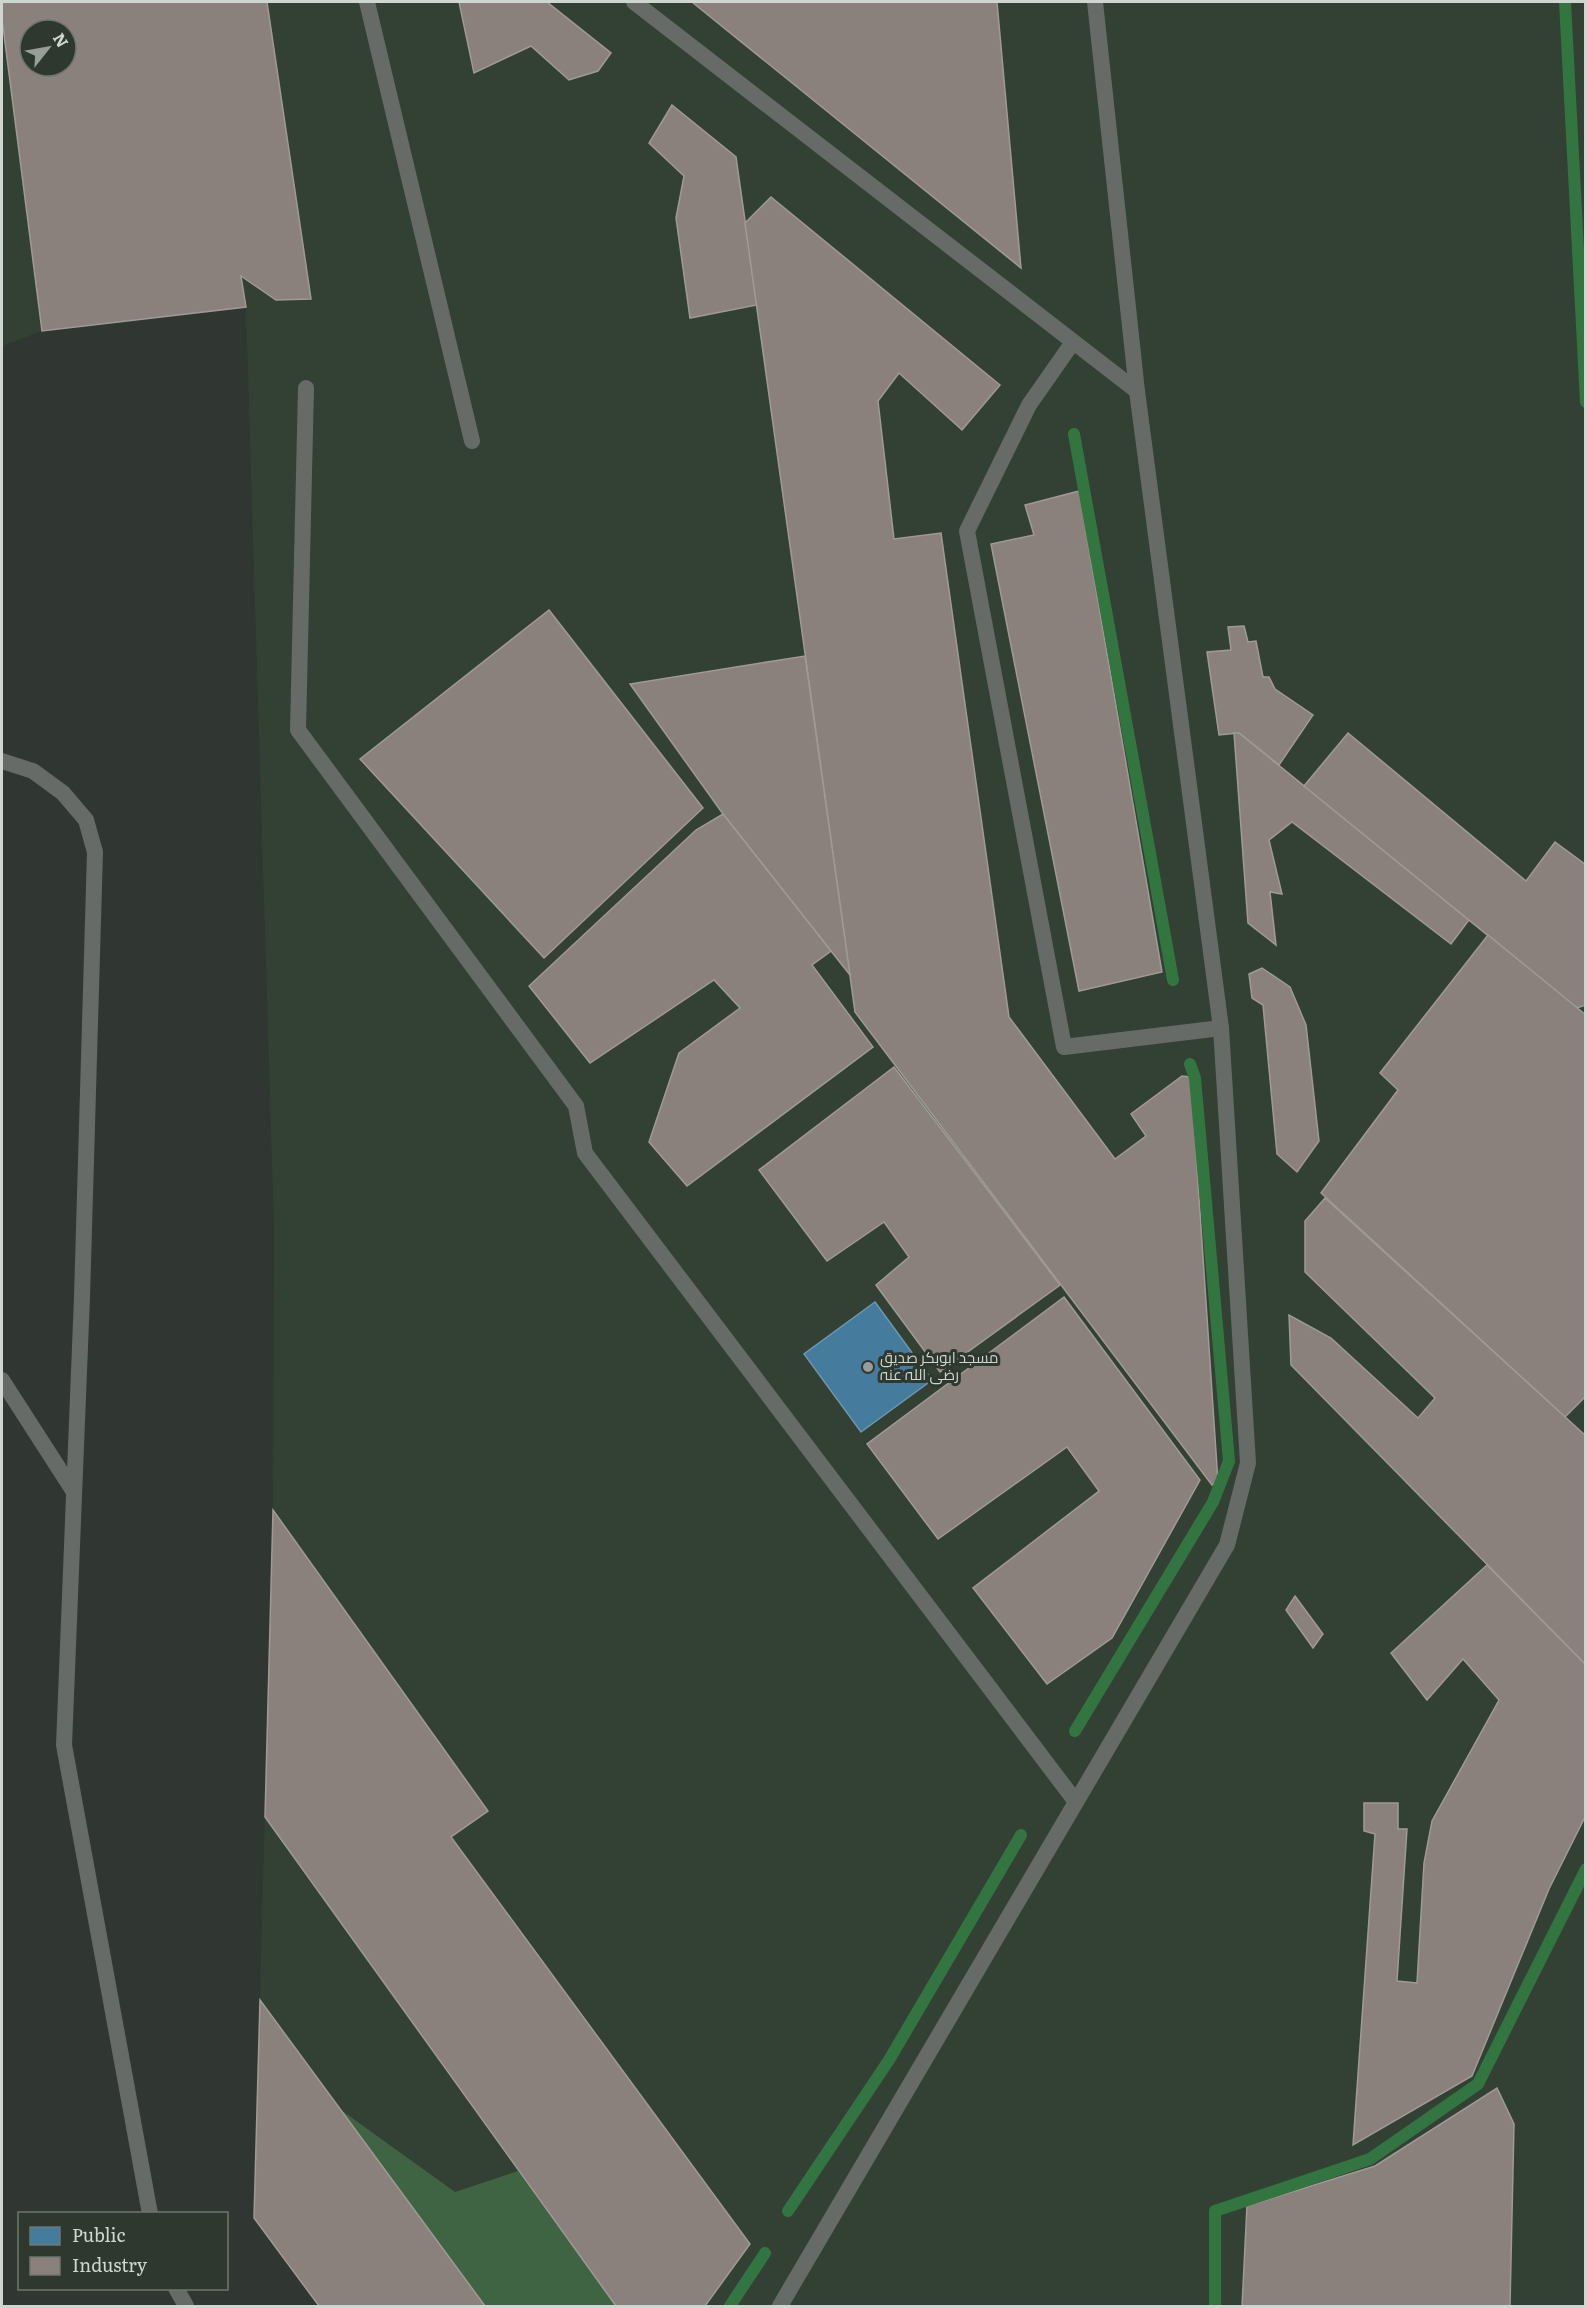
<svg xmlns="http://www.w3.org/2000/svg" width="1587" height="2308" viewBox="0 0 1587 2308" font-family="Literata,Cairo,serif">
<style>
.built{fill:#334034;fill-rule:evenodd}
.green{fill:#3f6444}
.public{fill:#457b9d;stroke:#6e96ac;stroke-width:1.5}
.industry{fill:#8a817c;stroke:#9f9a95;stroke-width:1.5;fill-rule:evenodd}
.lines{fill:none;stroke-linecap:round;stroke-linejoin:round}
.stream{stroke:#337540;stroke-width:12}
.lane{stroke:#676b68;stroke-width:16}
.poi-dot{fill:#979e98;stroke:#2e382f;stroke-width:2}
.labels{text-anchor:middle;stroke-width:6;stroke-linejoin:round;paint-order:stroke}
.poi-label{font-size:15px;fill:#cfd6d0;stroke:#2e382f;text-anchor:start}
</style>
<rect width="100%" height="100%" fill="#303631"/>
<path class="built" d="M2 2H1585V2306H319L254 2218 273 1510 274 1228 246 308 42 331 2 346ZM30 30H66V66H30Z"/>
<path class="green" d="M341 2110 455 2192 518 2171 616 2306H485Z"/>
<path class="public" d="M875 1302 932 1380 861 1432 804 1354Z"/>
<g class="industry">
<path d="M2 2H267L311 299 276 300 241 276 246 307 42 331 2 19ZM30 30H66V66H30Z"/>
<path d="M459 2H547L611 53 598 71 569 80 531 46 474 73Z"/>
<path d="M692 2H997L1021 268Z"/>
<path d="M672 105 736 157 757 305 690 318 676 218 684 176 649 143Z"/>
<path d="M771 197 1000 385 962 430 899 373 878 401 894 539 941 533 1009 1017 1115 1159 1146 1136 1131 1114 1182 1076 1191 1077 1218 1482 1212 1485 855 1012 745 223Z"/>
<path d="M1079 491 1162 972 1079 991 991 544 1034 535 1025 505Z"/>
<path d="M549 610 703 808 544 958 360 759Z"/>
<path d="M1244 626 1248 642 1256 641 1263 677H1269L1275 689 1313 715 1279 765 1239 733 1219 735 1207 652 1231 650 1228 627Z"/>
<path d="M805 656 850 975 723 814 630 684Z"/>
<path d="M1234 733H1239L1469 920 1451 944 1292 822 1269 840 1282 894 1270 892 1276 945 1248 923Z"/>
<path d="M1348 733 1526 881 1555 842 1586 865V1005L1577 1008 1304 786Z"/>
<path d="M723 814 831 951 812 965 873 1047 687 1186 649 1142 679 1053 740 1008 714 980 590 1063 529 986 696 830Z"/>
<path d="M1488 935 1586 1015V1396L1565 1417 1321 1193 1398 1090 1380 1073Z"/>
<path d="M1262 968 1290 987 1306 1025 1319 1141 1297 1172 1277 1154 1263 1005 1252 998 1249 974Z"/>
<path d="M894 1067 1060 1285 940 1372 876 1285 909 1257 884 1222 827 1261 759 1170Z"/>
<path d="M1325 1198 1586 1436V1665L1291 1365 1289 1315 1331 1338 1418 1418 1435 1398 1305 1272V1221Z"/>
<path d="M1064 1297 1200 1480 1112 1638 1047 1684 973 1588 1099 1491 1067 1447 938 1539 867 1444Z"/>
<path d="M273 1510 488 1811 451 1837 750 2244 705 2306H616L265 1817Z"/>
<path d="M1487 1565 1586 1665V1815L1549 1889 1472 2076 1353 2145 1375 1834 1364 1831V1803H1398V1829H1407L1397 1981 1417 1983 1424 1863 1432 1821 1499 1700 1463 1659 1427 1700 1391 1653Z"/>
<path d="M1295 1596 1323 1634 1313 1648 1286 1610Z"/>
<path d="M260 2000 485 2306H319L254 2218Z"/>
<path d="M1497 2088 1514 2124 1510 2306H1242L1247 2206 1375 2166Z"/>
</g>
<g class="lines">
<g class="stream">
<path d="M1565 2 1586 402"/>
<path d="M1074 434 1173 980"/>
<path d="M1075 1731 1213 1502 1229 1461 1195 1078 1190 1064"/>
<path d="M788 2211 889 2060 1021 1835"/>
<path d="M730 2306 765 2253"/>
<path d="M1215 2306V2211L1370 2159 1478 2084 1586 1869"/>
</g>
<g class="lane">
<path d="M367 2 472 441"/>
<path d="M634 2 1137 391"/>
<path d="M1073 342 1029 405 967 531 1064 1047 1221 1028"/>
<path d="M306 388 298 730 576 1106 585 1153 1076 1802"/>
<path d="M2 761 33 771 63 793 86 820 95 852 82 1297 64 1745 150 2214"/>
<path d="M2 1380 74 1492"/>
<path d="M176 2288 186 2306"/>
<path d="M780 2306 1227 1545 1248 1463 1221 1028 1137 391 1095 2"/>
</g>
</g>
<circle class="poi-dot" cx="868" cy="1367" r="6"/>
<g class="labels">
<g class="poi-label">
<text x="880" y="1363">مسجد ابوبکر صدیق<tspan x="880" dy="17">رضی اللہ عنہ</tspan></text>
</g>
</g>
<rect width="1587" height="2308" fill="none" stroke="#cfd6d0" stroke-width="6"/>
<rect x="18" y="2212" width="210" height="78" fill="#2e382f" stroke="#6e776f" stroke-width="1.5"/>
<rect x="30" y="2227" width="30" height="18" fill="#457b9d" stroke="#6e776f" stroke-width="1.5"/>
<text x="72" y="2242" font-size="18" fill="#cfd6d0">Public</text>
<rect x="30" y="2257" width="30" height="18" fill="#8a817c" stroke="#6e776f" stroke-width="1.5"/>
<text x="72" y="2272" font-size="18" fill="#cfd6d0">Industry</text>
<g transform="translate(48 48) rotate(59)"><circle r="28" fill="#2e382f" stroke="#6e776f" stroke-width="1.5"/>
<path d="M0-4.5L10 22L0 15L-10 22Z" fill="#979e98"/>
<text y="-9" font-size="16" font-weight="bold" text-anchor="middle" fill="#cfd6d0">N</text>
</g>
</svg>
